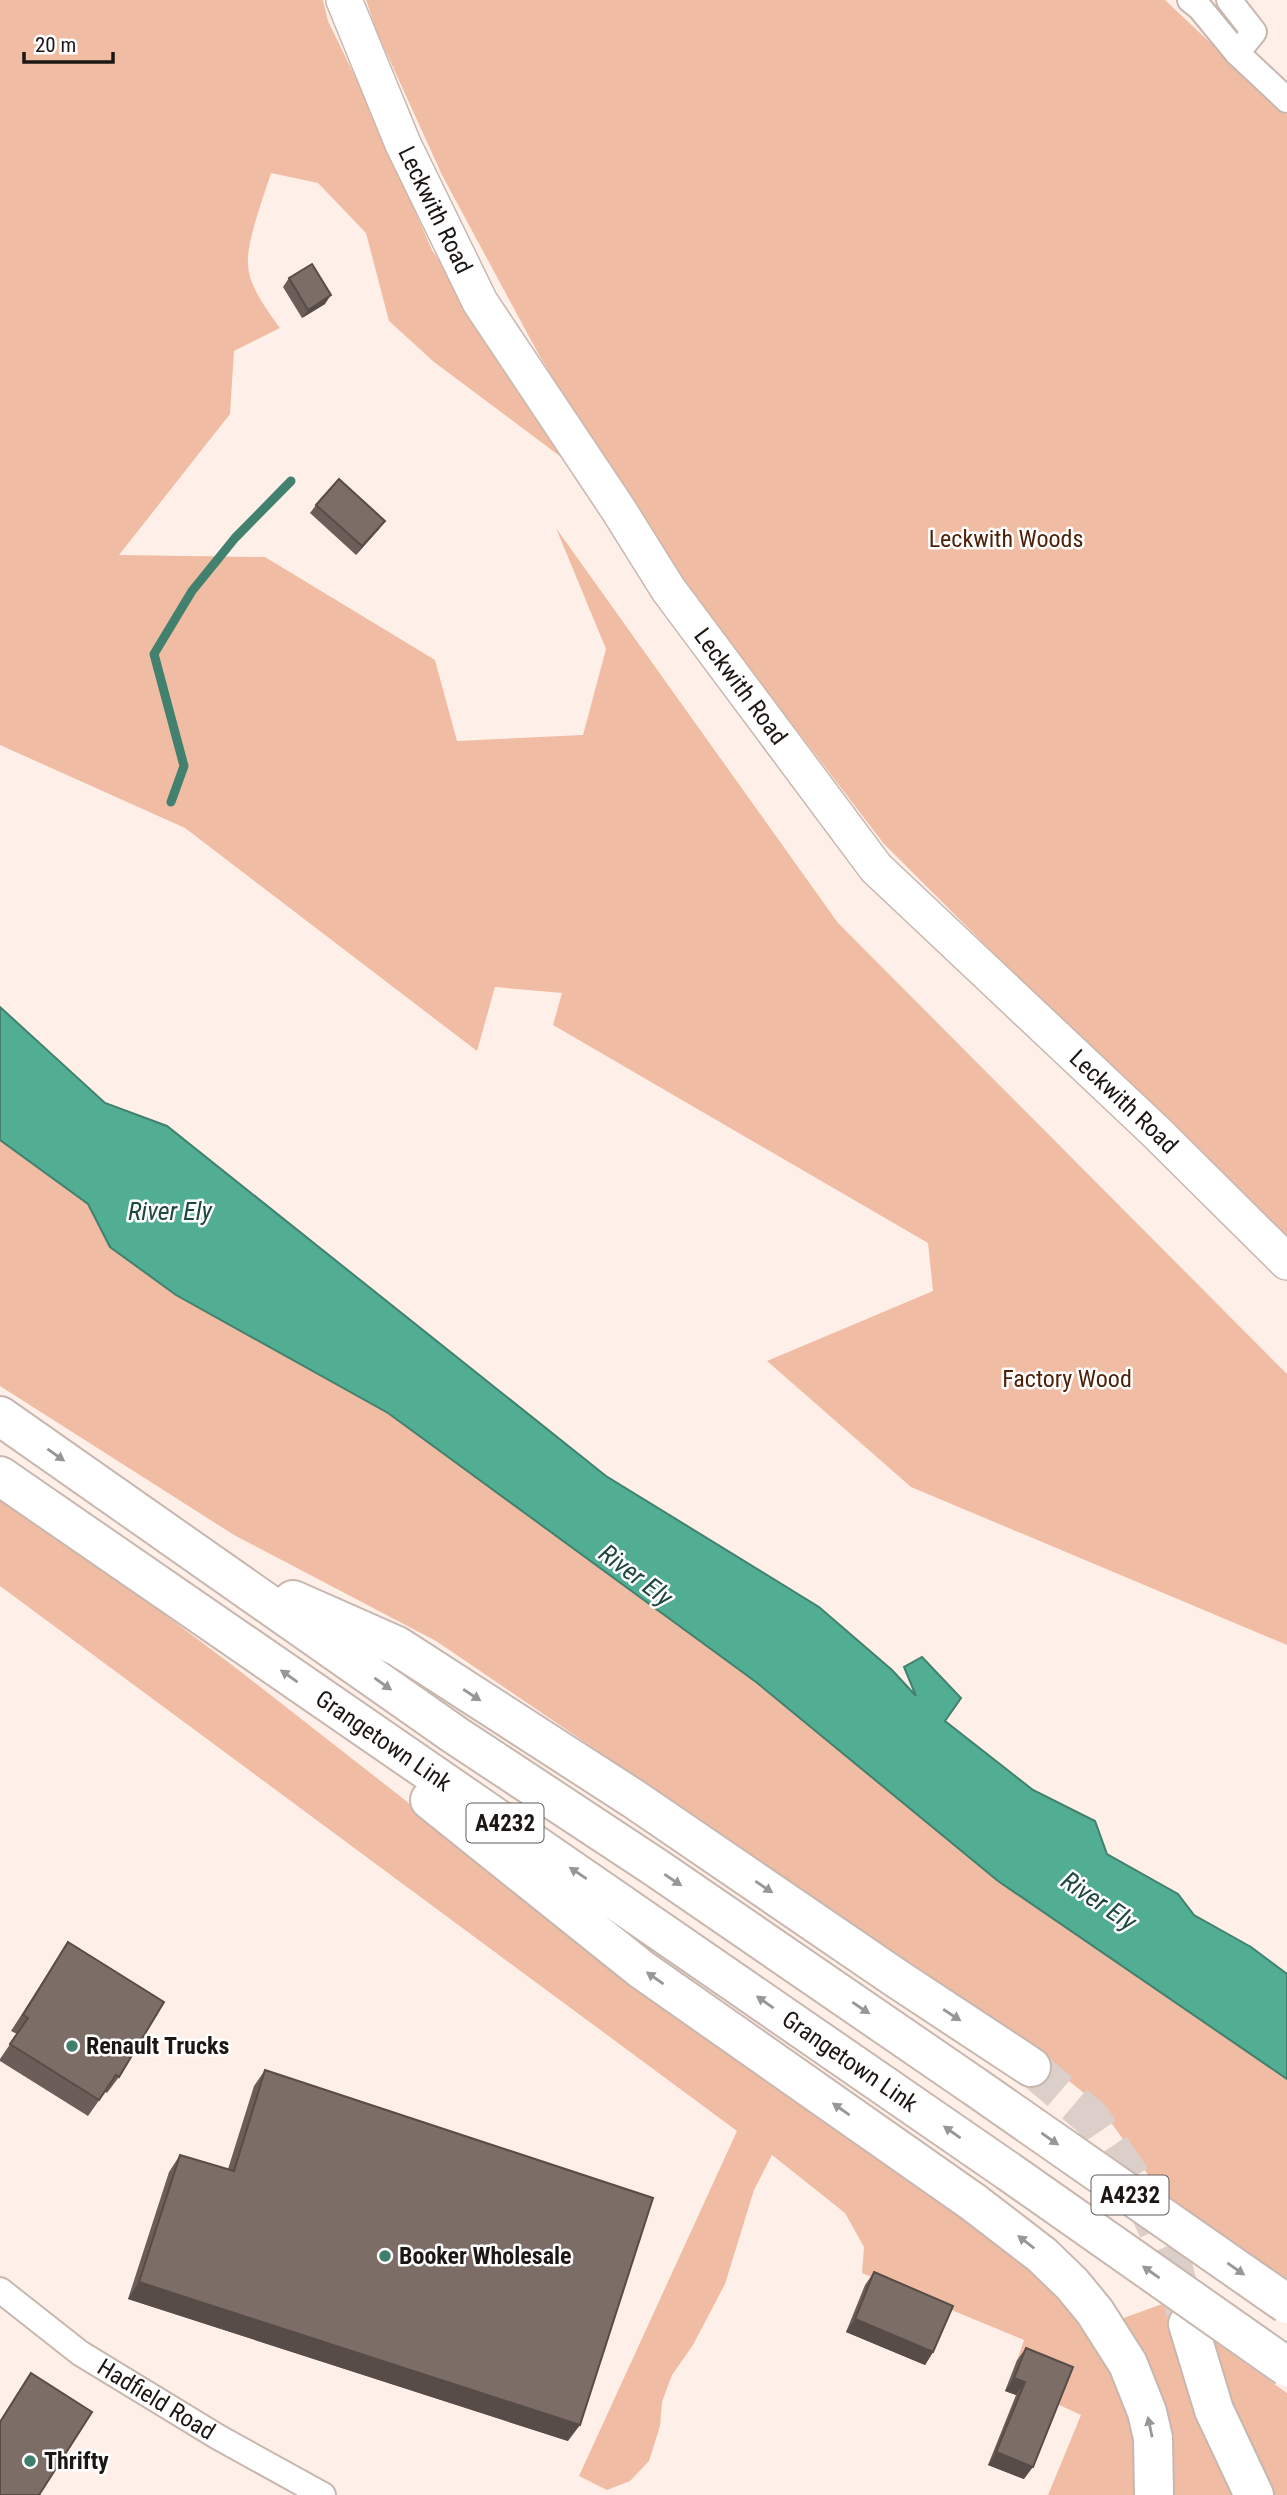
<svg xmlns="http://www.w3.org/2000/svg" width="1287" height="2495" viewBox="0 0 1287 2495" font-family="'Roboto Condensed',sans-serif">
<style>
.green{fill:#f1bca4}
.water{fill:#51ae93;stroke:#41816d;stroke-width:2}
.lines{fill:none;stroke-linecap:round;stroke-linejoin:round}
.stream{stroke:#41816d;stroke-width:9}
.primary-tunnel{stroke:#dccfc9;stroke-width:38;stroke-dasharray:38 19;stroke-linecap:butt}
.street-casing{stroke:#c7b7af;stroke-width:28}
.secondary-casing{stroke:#c7b7af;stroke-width:38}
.primary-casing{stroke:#c7b7af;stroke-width:42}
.street{stroke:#fff;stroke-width:24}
.secondary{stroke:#fff;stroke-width:35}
.primary{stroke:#fff;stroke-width:38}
.primary-bridge-casing{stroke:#c7b7af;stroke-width:42;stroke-linecap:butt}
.primary-bridge{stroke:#fff;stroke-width:38}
.wall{fill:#6b5e58}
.shaded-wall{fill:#574c47}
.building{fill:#7c6d66;stroke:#574c47;stroke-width:2}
.oneway{fill:#999795}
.poi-dot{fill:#3e7e6b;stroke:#fff;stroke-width:2.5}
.labels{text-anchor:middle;stroke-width:5;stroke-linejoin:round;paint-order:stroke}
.shield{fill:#fff;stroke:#615d5a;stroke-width:2}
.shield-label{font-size:23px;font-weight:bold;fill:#1d1714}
.street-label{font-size:24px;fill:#1d1714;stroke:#fff}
.park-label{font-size:24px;fill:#4d2007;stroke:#fff}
.poi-label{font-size:24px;font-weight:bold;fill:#1d1714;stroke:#fff;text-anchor:start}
.water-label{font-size:26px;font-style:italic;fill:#1f483c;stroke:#fff}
</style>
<rect width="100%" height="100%" fill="#fef0e9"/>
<g class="green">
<path d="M0 0H323L328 21 365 97 432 250 577 469 434 362 389 321 366 233 318 183 271 173C264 196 246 242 248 265 249 287 268 311 280 328L234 351 230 414 119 555 265 557 435 660 457 741 583 735 606 649 556 528 838 923 1287 1374V1645L911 1487 767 1361 933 1291 928 1243 553 1025 562 993 495 987 477 1051 185 828 0 745Z"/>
<path d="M366 0H1165L1287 115V1246L884 844 776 703 681 587 539 355 442 175 377 32Z"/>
<path d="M0 1140 89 1204 110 1247 176 1295 388 1413 756 1682 998 1881 1287 2079V2280L1161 2193 1098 2104 999 2026 860 1929 436 1641 234 1535 0 1386Z"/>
<path d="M0 1495 84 1554 236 1668 474 1854 999 2240 1069 2304 1114 2374 1135 2434 1134 2495H1048L1081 2415 1057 2404 1068 2378 1018 2358 1024 2340 862 2273 864 2247 845 2213 772 2155 754 2190 725 2284 693 2345 672 2375 662 2402 660 2426 649 2461 630 2481 607 2490 579 2476 737 2131 0 1586Z"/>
<path d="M1162 2304 1169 2310 1192 2393 1189 2396 1201 2431 1234 2495H1169L1121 2319Z"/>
<path d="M1208 2337 1287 2393V2495H1275L1245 2439 1226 2395Z"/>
</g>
<path class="water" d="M0 1007 105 1103 167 1126 606 1476 819 1607 892 1670 916 1696 904 1667 922 1657 961 1698 945 1721 1033 1790 1095 1821 1107 1854 1178 1894 1194 1915 1251 1947 1287 1974V2079L998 1881 756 1682 388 1413 176 1295 110 1247 88 1204 0 1140Z"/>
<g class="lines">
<path class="stream" d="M171 802 184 766 154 654 192 591 235 538 291 481"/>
<path class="primary-tunnel" d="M1031 2067 1091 2118 1139 2189 1172 2261 1186 2315"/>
<g class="street-casing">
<g id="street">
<path d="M1190 0 1200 8 1237 53"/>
<path d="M1229 0 1254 32 1237 53 1287 100"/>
<path id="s1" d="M0 2290 80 2353 218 2437 323 2495"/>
</g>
</g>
<g class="secondary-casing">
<g id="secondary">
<path id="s2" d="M344 0 403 144 480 302 618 509 668 589 876 868 1155 1131 1287 1262"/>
</g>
</g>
<g class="primary-casing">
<g id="primary">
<path d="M0 1416 455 1735 655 1867 974 2086"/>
<path id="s3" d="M0 1476C335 1709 673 1938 1008 2171"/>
<path d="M293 1600 397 1646 634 1799 896 1978 1031 2067"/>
<path d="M430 1800 641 1969 973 2202 1042 2255 1072 2284 1095 2312 1128 2364 1147 2412 1153 2438 1154 2495"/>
<path d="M1188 2324 1214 2410 1254 2495"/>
</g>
</g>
<use href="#street" class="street"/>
<use href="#secondary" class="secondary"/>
<use href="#primary" class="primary"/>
<g class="primary-bridge-casing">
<g id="primary-bridge">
<path d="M974 2086 1287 2304"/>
<path d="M1008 2171 1287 2367"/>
</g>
</g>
<use href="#primary-bridge" class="primary-bridge"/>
</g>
<g class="wall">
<path d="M289 278 325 304 302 318 283 287Z"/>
<path d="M316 505 379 529 356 555 310 513Z"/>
<path d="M68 1942 119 2077 107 2093 105 2092 88 2116 0 2061V2059L17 2034 11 2031Z"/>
<path d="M265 2070 568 2441 128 2299 169 2172 180 2155 228 2169 254 2086Z"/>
<path d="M874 2272 933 2352 925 2365 846 2332 865 2285Z"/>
<path d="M1026 2348 1024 2479 988 2465 1016 2395 1005 2391 1017 2360Z"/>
</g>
<g class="shaded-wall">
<path d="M331 295 325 304 302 318 308 310Z"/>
<path d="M385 521 379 529 356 555 362 546Z"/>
<path d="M139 2282 580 2425 568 2441 128 2299Z"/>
<path d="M855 2319 933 2352 925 2365 846 2332Z"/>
<path d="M1014 2378 1025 2382 1016 2395 1005 2391Z"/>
<path d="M996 2452 1033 2467 1024 2479 988 2465Z"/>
</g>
<g class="building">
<path d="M312 264 331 295 308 310 289 278Z"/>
<path d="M339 479 385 521 362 546 316 505Z"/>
<path d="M68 1942 164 2002 119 2077 116 2075 99 2100 10 2044 28 2018 23 2015Z"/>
<path d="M265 2070 653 2198 580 2425 139 2282 180 2155 234 2171Z"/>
<path d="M874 2272 953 2306 933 2352 855 2319Z"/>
<path d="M1026 2348 1073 2367 1033 2467 996 2452 1025 2382 1014 2378Z"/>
<path d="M31 2373 92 2412 39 2495H0V2422Z"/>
</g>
<defs><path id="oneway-solid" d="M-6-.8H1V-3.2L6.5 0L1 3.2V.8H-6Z" transform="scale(1.75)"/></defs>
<g class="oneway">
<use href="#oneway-solid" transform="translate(56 1455) rotate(35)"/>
<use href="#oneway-solid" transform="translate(289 1676) rotate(-145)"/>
<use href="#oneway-solid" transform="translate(383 1684) rotate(35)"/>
<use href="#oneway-solid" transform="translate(472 1695) rotate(33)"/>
<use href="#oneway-solid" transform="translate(578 1873) rotate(-146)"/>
<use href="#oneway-solid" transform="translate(673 1880) rotate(34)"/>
<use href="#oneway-solid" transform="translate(764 1887) rotate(34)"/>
<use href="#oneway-solid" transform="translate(655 1978) rotate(-145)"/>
<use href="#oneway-solid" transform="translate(765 2002) rotate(-145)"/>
<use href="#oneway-solid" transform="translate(861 2008) rotate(34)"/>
<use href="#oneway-solid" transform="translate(952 2015) rotate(33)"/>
<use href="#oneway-solid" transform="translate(841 2109) rotate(-145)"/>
<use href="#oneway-solid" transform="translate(952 2132) rotate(-145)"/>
<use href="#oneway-solid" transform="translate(1050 2139) rotate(35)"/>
<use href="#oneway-solid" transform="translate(1026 2242) rotate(-142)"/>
<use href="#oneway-solid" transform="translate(1236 2269) rotate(35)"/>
<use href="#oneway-solid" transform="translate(1151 2272) rotate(-145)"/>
<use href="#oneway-solid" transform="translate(1150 2427) rotate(-102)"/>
</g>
<g class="poi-dot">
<circle cx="72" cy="2046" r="7"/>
<circle cx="385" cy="2256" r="7"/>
<circle cx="30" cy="2461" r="7"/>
</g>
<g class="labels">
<g class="shield">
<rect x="466.5" y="1803.5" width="77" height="39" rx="5"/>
<rect x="1091.5" y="2175.5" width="77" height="39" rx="5"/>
</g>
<g class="shield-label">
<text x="505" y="1831">A4232</text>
<text x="1130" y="2203">A4232</text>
</g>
<g class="street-label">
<text dy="8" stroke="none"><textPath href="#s2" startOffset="229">Leckwith Road</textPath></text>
<text dy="8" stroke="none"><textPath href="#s2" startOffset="796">Leckwith Road</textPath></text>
<text dy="8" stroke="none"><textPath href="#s2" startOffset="1363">Leckwith Road</textPath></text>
<text dy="8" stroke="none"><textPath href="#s3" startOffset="466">Grangetown Link</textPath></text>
<text dy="8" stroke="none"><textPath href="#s3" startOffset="1032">Grangetown Link</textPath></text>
<text dy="8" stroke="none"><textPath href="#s1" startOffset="191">Hadfield Road</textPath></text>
</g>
<g class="park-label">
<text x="1006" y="547">Leckwith Woods</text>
<text x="1067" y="1387">Factory Wood</text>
</g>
<g class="poi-label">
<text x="86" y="2054">Renault Trucks</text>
<text x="399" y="2264">Booker Wholesale</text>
<text x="44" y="2469">Thrifty</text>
</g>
<g class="water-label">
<text x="170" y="1220">River Ely</text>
<text transform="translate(636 1575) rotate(37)" y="9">River Ely</text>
<text transform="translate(1099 1901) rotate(34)" y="9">River Ely</text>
</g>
</g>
<path d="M24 52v10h89v-10" fill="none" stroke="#1d1714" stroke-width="3.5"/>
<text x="35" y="52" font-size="21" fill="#1d1714" stroke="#ffffff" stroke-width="5" paint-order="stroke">20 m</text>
</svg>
